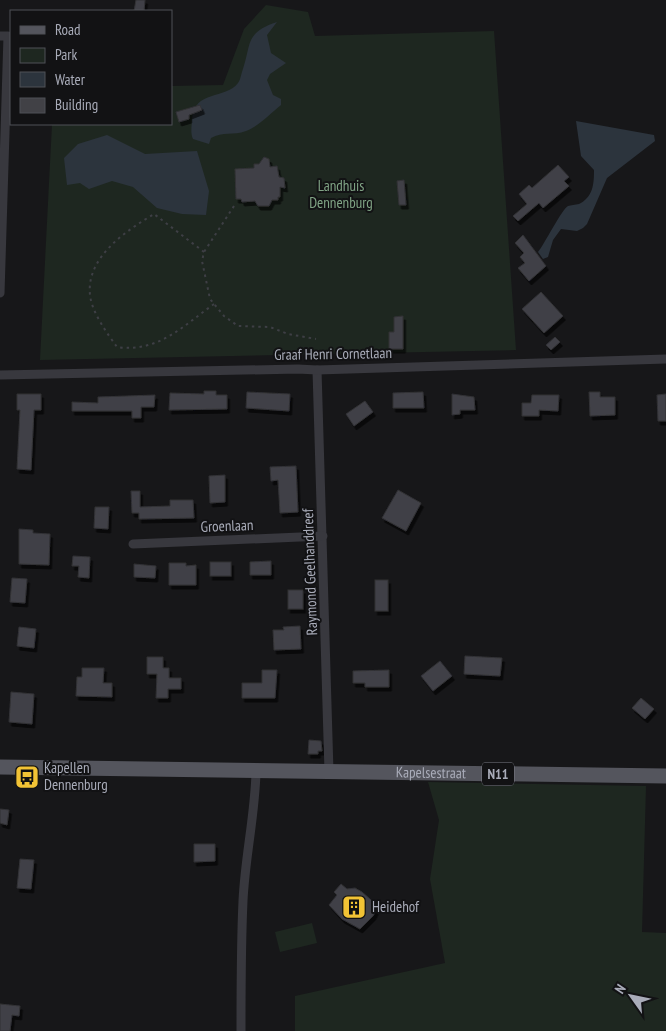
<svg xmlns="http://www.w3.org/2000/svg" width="666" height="1031" viewBox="0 0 666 1031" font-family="'PT Sans Narrow',sans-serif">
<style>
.green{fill:#1e2720}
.water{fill:#2c343d}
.building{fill:#414146;stroke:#313135;filter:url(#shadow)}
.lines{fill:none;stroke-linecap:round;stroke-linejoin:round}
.path{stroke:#3e3f45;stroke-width:2;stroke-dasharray:2.5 4;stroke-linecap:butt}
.minor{stroke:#38383e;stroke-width:9}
.primary{stroke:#54555d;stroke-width:15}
.labels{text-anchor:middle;stroke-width:4;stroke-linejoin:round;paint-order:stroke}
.shield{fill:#121214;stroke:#7c7e88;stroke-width:1}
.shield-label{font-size:14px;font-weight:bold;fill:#a9acb9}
.park-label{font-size:15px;fill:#80a485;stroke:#121214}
.street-label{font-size:15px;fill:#a9acb9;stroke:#121214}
.poi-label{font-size:15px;fill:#a9acb9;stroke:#121214;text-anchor:start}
</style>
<defs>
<filter id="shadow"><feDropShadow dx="2.5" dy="4" stdDeviation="0" flood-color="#0009"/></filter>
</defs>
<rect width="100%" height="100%" fill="#171719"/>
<g class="green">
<path d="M266 5 308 12 315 36 494 31 516 350 40 360 52 124H171V86L223 85 244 29Z"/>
<path d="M428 782 646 786 642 932 666 933V1031H295V996L445 963 430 879 439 820Z"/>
<path d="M312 923 317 943 280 952 275 932Z"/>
</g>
<g class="water">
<path d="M277 22 267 35 271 53 286 63 270 74 267 80 273 95 281 99V105C271 113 259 126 246 131 233 136 223 131 211 138L209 144 193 139C190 132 192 126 192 119 195 89 225 100 238 83 240 81 241 75 242 72 252 44 244 33 277 22Z"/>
<path d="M576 121 654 135 655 141 607 178 587 224 583 228 577 231 561 229 553 240 548 257 543 259 538 252C544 245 562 209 568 206 571 205 575 205 579 204 593 197 594 185 594 170L581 156Z"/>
<path d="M107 135 145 154 197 151 209 191 206 215 182 214 157 208 133 187 112 181 89 189 80 183 67 185 64 158 78 144Z"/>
</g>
<g class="building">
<path d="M136 0H145L144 11H134Z"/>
<path d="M200 105 202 110 189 115V119L179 122 176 112Z"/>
<path d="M264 157 269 159 270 167 277 166 279 177 284 178 285 188 280 187V197H278V200H272L269 206H258L255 201 242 202 241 199H236L235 169 254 168V164H259Z"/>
<path d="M558 165 569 177 564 181 569 186 543 208 539 203 518 221 513 216 527 204 519 194 529 185 532 188Z"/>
<path d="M404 180 406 205H399L397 181Z"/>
<path d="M523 235 546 266 529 281 518 268 525 263 520 257 524 253 515 243Z"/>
<path d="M541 292 563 316 544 333 522 309Z"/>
<path d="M403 316V349H389V332H394V317Z"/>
<path d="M555 337 560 342 551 350 546 345Z"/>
<path d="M204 391H216V395H227V409L169 410 170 393 204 394Z"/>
<path d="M247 392 290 394 289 411 246 408Z"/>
<path d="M423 392 424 408H393V393Z"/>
<path d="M589 392H600V397H615V415L590 416Z"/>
<path d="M17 394H41V410H34L31 470 17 469 20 410H17Z"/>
<path d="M452 394 474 397 475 410H460V414L452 415Z"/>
<path d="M666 394V421H658L657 395Z"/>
<path d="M155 395 154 407H141V418H132V411H72V402L98 403V397Z"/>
<path d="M532 395H559L558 411 539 410V416H522V403H531Z"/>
<path d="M365 401 373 412 354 426 346 414Z"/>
<path d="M296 466 298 512 280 513 278 480 271 481 270 467Z"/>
<path d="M225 475V502L210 503 209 476Z"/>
<path d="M398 490 421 503 406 531 382 518Z"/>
<path d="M131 491H140V507L170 506V500H193L194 518 139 519V513H132Z"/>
<path d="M95 507H109L108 529 94 528Z"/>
<path d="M19 529 33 530V533L50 534 49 565 19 564Z"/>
<path d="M73 556 90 557 89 578 78 577 79 566H72Z"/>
<path d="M271 561V575H250V562Z"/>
<rect x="210" y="562" width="21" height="14"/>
<path d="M169 563H186V566L196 565V585H169Z"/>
<path d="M134 564 156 566 155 578 134 577Z"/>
<path d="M12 578 27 579 25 603 10 602Z"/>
<rect x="375" y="580" width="13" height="31"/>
<rect x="288" y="590" width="15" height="19"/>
<path d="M300 626 301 649 274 650 273 630H284L283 627Z"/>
<path d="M19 627 36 629 34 648 17 646Z"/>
<path d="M465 656 502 658 500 676 464 674Z"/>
<path d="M147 657H163V668H169V678H181V689H168V698H156L157 674H147Z"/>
<path d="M440 661 452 676 433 691 421 676Z"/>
<path d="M82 668H104L103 683H112V697L76 696 77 677H82Z"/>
<path d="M262 670H277L275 698H242V683H262Z"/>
<path d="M389 670V687H365V683H353V671Z"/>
<path d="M11 692 34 694 32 724 9 722Z"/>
<path d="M641 698 654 709 645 719 632 708Z"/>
<path d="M309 740 321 741 322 751H318V754H308Z"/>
<path d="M0 809 9 810 7 825 0 823Z"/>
<path d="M194 844H215V861L194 862Z"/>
<path d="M20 859 34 860 31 889 17 888Z"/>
<path d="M341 884 347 889 355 888 362 892 378 906 373 916 360 929 342 919 329 905 337 895 334 892Z"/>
<path d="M0 1004 20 1006 19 1016 12 1015 10 1031H0Z"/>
</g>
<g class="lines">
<g class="path">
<path d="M234 206 204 252 202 261 210 299 224 316 238 326 270 327 288 334 316 339"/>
<path d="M204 252 154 214C126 231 86 257 90 295 92 313 107 333 117 347 158 353 183 326 214 304"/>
</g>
<g class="minor">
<path d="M0 36H8L0 293"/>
<path d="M317 370 329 772"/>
<path d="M0 375 298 369 317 370 666 359"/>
<path d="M133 544 323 536"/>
<path d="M241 1031C241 988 241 944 243 901 245 857 255 815 256 772"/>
</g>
<path class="primary" id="s1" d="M0 767 666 776"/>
</g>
<defs>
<g id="bus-square" transform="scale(1.25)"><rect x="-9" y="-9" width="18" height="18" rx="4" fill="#f2c335" stroke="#121214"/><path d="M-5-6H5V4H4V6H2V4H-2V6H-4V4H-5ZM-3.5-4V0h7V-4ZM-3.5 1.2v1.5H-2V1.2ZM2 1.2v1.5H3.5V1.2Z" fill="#111"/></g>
<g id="building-square" transform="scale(1.25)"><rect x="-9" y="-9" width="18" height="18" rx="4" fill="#f2c335" stroke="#121214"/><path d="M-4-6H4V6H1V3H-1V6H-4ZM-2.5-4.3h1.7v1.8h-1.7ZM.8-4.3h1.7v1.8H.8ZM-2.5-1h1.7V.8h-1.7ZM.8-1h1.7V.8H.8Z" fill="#111"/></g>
</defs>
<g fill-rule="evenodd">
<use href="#bus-square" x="27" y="777"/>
<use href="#building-square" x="354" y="907"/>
</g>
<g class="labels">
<rect class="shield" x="482" y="762.5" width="32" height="23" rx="4"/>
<g class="shield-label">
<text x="498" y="779">N11</text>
</g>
<g class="park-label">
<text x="341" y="191">Landhuis<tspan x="341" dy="17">Dennenburg</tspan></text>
</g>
<g class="street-label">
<text transform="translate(333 354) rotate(-1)" y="5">Graaf Henri Cornetlaan</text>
<text transform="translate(227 526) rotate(-2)" y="5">Groenlaan</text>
<text transform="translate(310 572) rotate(-92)" y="5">Raymond Geelhanddreef</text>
<text dy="5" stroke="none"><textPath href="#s1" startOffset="431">Kapelsestraat</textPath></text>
</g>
<g class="poi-label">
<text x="44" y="773">Kapellen<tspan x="44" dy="17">Dennenburg</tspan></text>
<text x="372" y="912">Heidehof</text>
</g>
</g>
<rect x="10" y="10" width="162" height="115" fill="#121214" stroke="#4e5056"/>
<rect x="20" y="26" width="25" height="8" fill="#54555d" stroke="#4e5056"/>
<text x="55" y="35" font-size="15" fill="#a9acb9">Road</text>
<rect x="20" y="48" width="25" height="15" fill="#1e2720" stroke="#4e5056"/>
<text x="55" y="60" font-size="15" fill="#a9acb9">Park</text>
<rect x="20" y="72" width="25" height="15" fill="#2c343d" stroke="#4e5056"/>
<text x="55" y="85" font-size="15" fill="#a9acb9">Water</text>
<rect x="20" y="98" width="25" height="15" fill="#414146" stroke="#4e5056"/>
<text x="55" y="110" font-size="15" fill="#a9acb9">Building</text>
<g transform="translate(631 996) rotate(303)" stroke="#121214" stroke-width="4" paint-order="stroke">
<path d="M0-4L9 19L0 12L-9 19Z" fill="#a9acb9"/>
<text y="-8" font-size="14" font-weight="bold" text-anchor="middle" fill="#a9acb9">N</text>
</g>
</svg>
